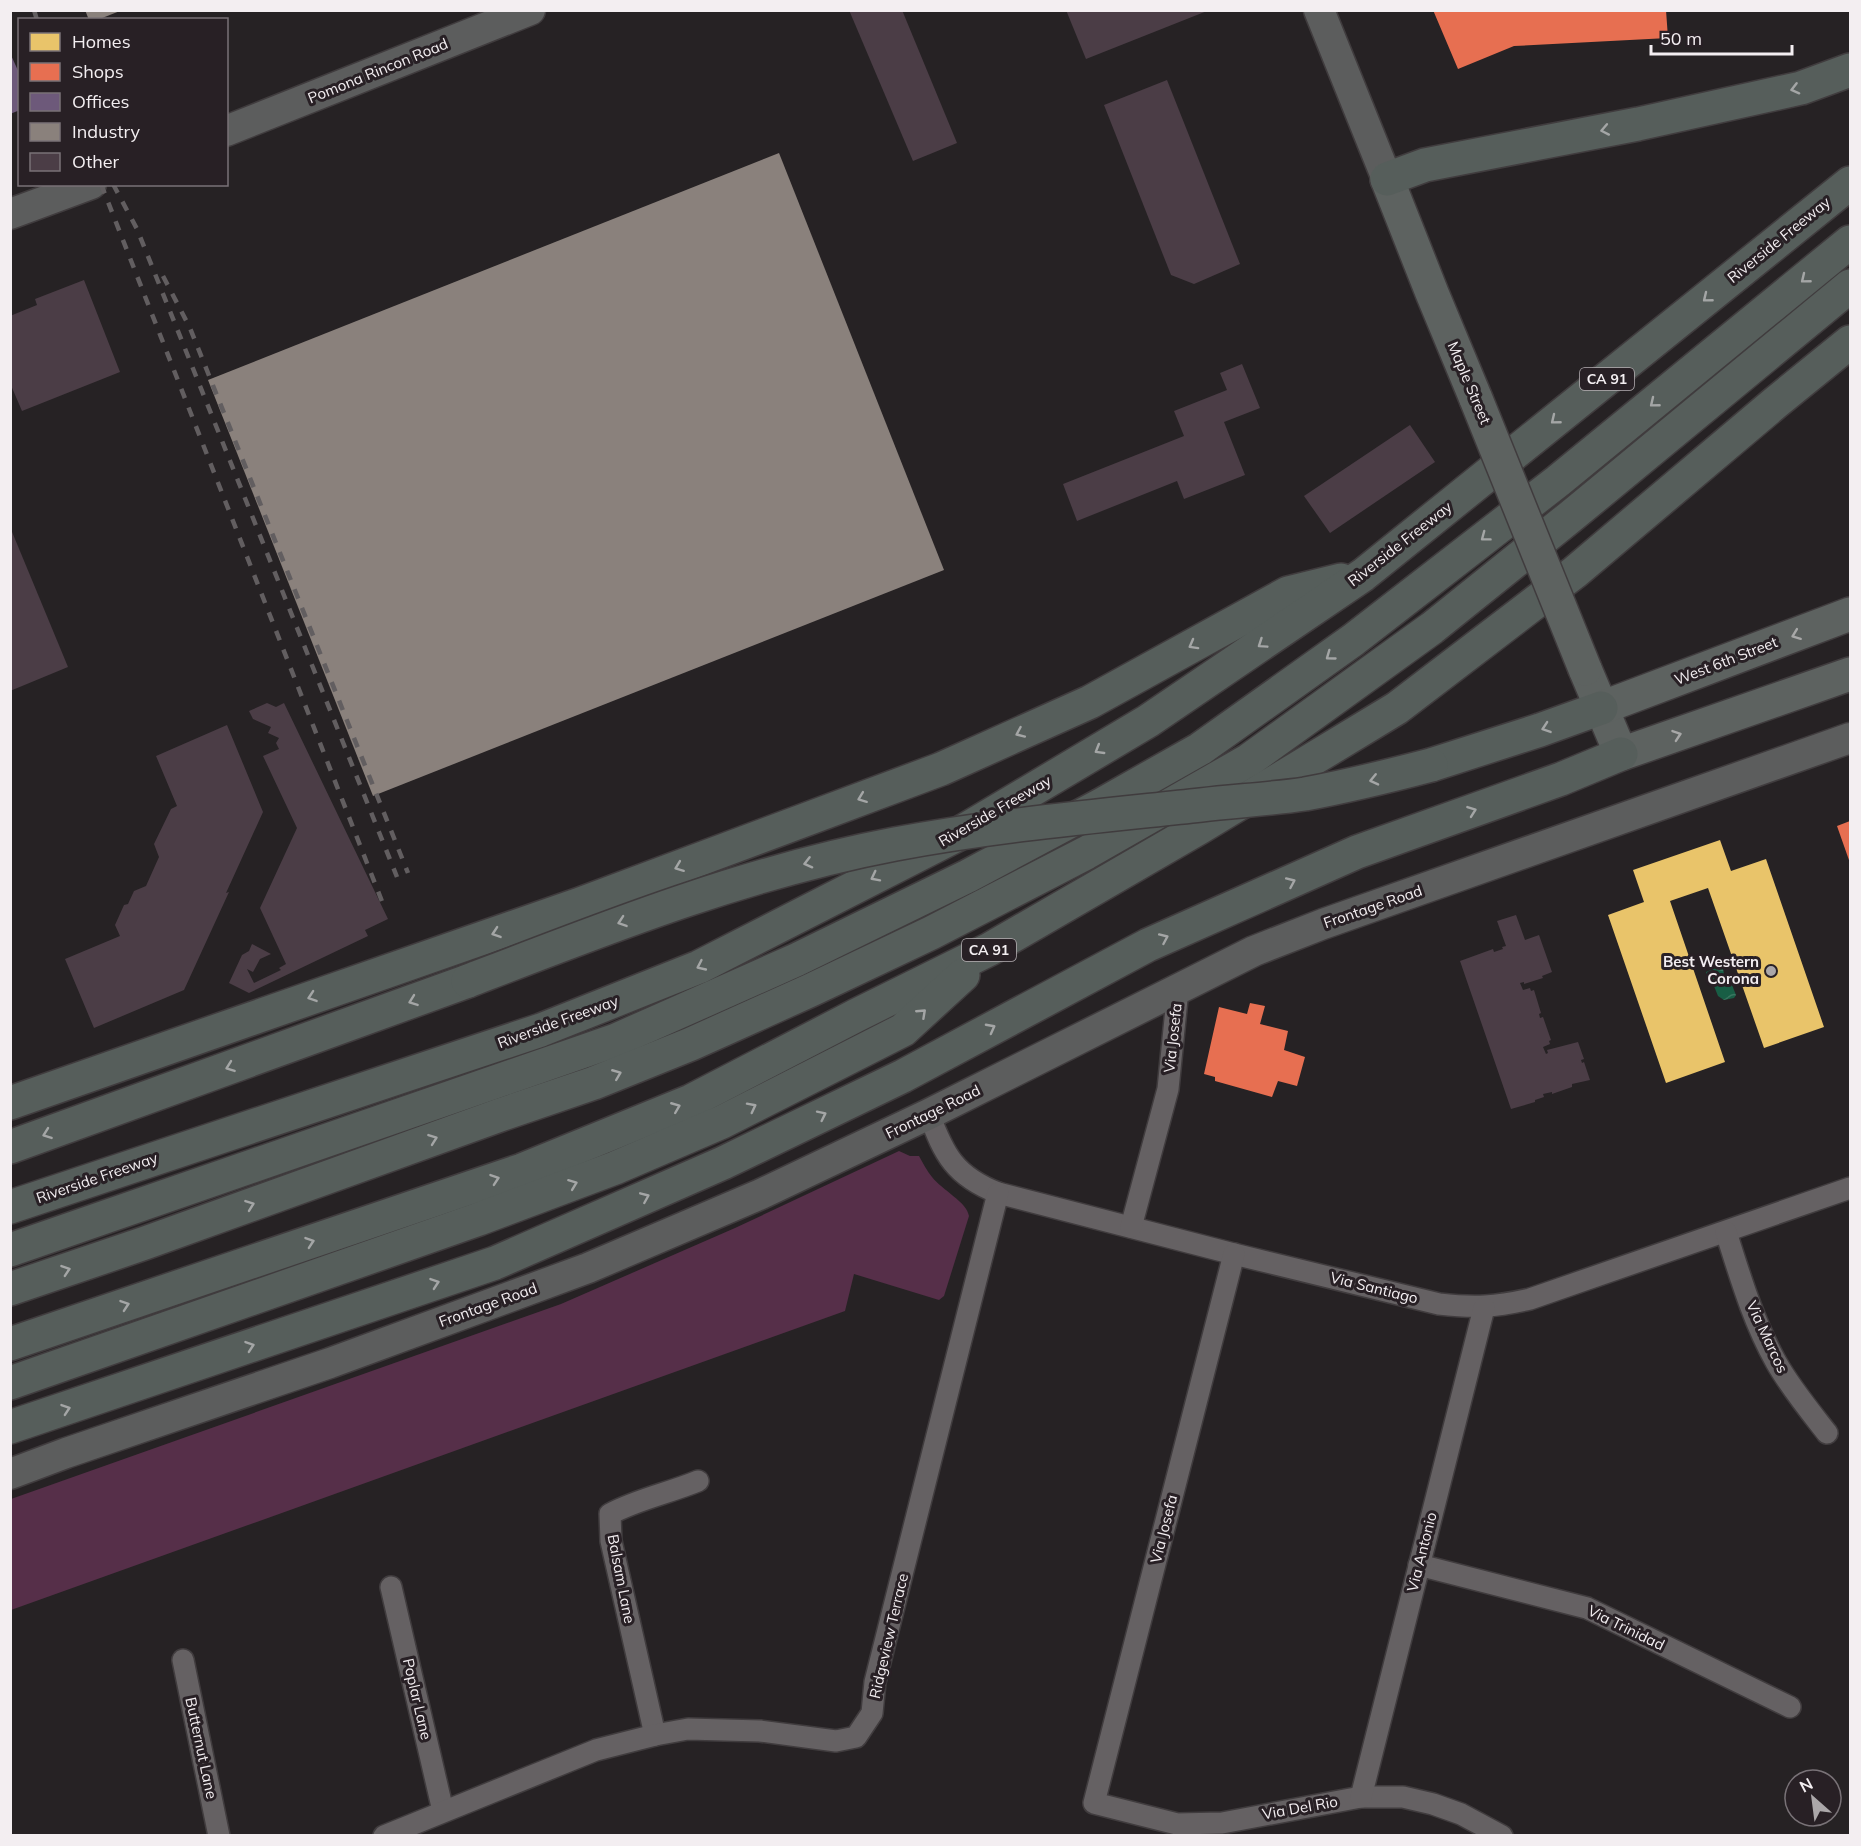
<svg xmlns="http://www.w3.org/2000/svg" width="1861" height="1846" viewBox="0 0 1861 1846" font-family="Mulish,sans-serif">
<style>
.grass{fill:#562f49}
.water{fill:url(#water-waves)}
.homes{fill:#e9c46a}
.shops{fill:#e76f51}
.offices{fill:#6d597a}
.industry{fill:#8a817c}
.building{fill:#4b3d46}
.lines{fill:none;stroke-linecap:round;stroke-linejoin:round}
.street-casing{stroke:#403c3e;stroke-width:24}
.secondary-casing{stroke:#403c3e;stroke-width:33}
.primary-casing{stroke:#403c3e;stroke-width:36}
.highway-casing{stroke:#403c3e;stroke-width:36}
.street{stroke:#656163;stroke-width:21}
.secondary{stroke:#5c5d5d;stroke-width:30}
.primary{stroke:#5d6260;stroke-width:33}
.highway{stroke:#565e5b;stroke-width:33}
.rail{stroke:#625e60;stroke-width:4.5;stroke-dasharray:10 10;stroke-linecap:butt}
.primary-bridge-casing{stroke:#403c3e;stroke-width:36;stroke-linecap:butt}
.highway-bridge-casing{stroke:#403c3e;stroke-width:36;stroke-linecap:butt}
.primary-bridge{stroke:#5d6260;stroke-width:33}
.highway-bridge{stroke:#565e5b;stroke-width:33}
.oneway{stroke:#a4a6a6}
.oneway2{stroke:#a8a8a8}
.poi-dot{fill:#aba7a9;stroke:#282025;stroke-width:2}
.labels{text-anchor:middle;stroke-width:6;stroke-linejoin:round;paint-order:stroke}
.shield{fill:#282025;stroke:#b6b0b4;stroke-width:1.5}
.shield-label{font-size:14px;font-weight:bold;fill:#f3eef1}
.street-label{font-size:15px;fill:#f3eef1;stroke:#282025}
.poi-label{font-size:15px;font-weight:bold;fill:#f3eef1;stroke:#282025;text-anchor:end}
</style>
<defs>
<pattern id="water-waves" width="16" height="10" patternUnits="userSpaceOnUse" patternTransform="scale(1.5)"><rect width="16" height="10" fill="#185e45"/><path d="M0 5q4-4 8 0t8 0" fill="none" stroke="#3a7560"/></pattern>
</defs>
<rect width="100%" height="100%" fill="#262224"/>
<path class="grass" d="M899 1151 910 1156H919C923 1163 927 1171 932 1177 942 1190 967 1202 969 1216L944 1296 939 1300 854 1274 845 1311 11 1610V1499L561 1304 735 1228Z"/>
<path class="water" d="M1718 967 1723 969 1725 979 1730 980 1736 995 1734 998 1724 1000 1718 996 1714 986 1709 984 1706 972Z"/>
<path class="homes" d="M1720 840 1731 871 1766 859 1824 1027 1764 1048 1708 888 1670 901 1725 1062 1666 1083 1608 915 1644 902 1633 870Z"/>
<g class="shops">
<path d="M1433 10H1666L1668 38 1514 46 1458 69Z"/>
<path d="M1850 821V863L1837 826Z"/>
<path d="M1250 1003 1265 1006 1260 1024 1288 1031 1284 1050 1305 1057 1297 1086 1278 1081 1272 1097 1215 1081V1077L1204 1074 1219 1007 1247 1014Z"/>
</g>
<path class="offices" d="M10 53 20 75V110L10 114Z"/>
<g class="industry">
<path d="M85 10H120V11L97 20H89Z"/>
<path d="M779 153 944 570 373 796 208 380Z"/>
</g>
<g class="building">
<path d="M849 10H902L957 143 913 161Z"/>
<path d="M1066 10H1207V11L1086 59Z"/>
<path d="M1167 80 1240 264 1194 284 1171 275 1104 105Z"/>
<path d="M84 280 120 372 22 411 10 383V316L37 305 35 299Z"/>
<path d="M1242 364 1260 408 1224 422 1245 475 1184 499 1177 481 1077 521 1063 484 1184 436 1174 411 1227 390 1220 373Z"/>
<path d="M1410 425 1435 462 1330 533 1304 496Z"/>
<path d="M10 527 68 667 10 691Z"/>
<path d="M267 703 276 707 284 703 388 919 365 930 368 936 249 993 229 983 242 955 249 951 252 944 271 954 260 959 253 972 247 969 254 983 281 970 279 968 286 964 260 908 297 828 263 756 279 749 276 743 279 738 268 733 271 727 253 719 249 711Z"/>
<path d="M227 725 263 812 226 893 229 892 184 990 94 1028 65 959 120 936 115 925 124 905 128 904 134 891 146 886 159 857 154 844 171 809 177 806 156 756Z"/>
<path d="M1516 915 1525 940 1539 935 1552 972 1542 976 1543 978 1524 984V982L1520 983 1523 990 1530 988 1531 991 1534 990 1541 1013 1539 1014 1540 1018 1543 1017 1551 1040 1549 1041 1550 1044 1543 1047 1546 1054 1548 1053 1547 1050 1578 1042 1584 1059 1581 1060 1582 1063 1584 1062 1590 1080 1572 1084V1087L1552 1094V1092L1543 1094 1544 1097 1535 1100V1102L1511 1109 1460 961 1493 949 1494 952 1503 949 1502 947 1506 946 1497 921Z"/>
</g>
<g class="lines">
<g class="street-casing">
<g id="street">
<path d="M929 1114C944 1155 955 1176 998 1193L1234 1254 1439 1304C1475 1308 1495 1307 1530 1299L1850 1188"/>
<path d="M1131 1227 1168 1089 1178 989"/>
<path d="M1726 1232C1740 1276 1753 1321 1776 1362 1790 1387 1809 1410 1827 1433"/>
<path d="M1234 1254 1094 1803 1177 1824 1222 1823 1361 1797H1403L1433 1804 1461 1814 1502 1836"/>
<path d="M1419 1565 1587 1608 1790 1707"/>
<path d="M391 1587 443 1811"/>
<path d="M183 1660 219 1836"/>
<path d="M655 1735 611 1541 610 1514C638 1499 669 1493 698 1481"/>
<path d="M1361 1797 1484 1308"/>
<path d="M384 1836 596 1750 655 1735 688 1729 760 1731 836 1741 856 1737 872 1713 875 1682 998 1193"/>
</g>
</g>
<g class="secondary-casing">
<g id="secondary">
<path d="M1319 10 1387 179"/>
<path d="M226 131 530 10"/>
<path d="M10 214 91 184"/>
<path d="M10 1474 66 1453 330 1363 588 1268 761 1194 929 1114 1254 951 1323 924 1850 738"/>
</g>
</g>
<g class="primary-casing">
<g id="primary">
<path d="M1387 179 1432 293 1476 399"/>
<path d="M1585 669 1621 754 1850 674"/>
<path d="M1601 708 1850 614"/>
</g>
</g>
<g class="highway-casing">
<g id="highway">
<path d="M1387 179 1425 165 1638 124 1801 88 1850 70"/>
<path d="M1431 765 1540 730 1601 708"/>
<path d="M10 1103 580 904 941 769 1090 702 1288 593 1341 580"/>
<path d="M10 1147 468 981"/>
<path d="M10 1207 541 1030 699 967 955 836 1148 721 1363 575 1850 183"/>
<path d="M10 1250 616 1040 796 960 968 876 1101 805 1200 749 1353 640 1558 481 1850 242"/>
<path d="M10 1289 145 1243 500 1115 594 1083 691 1044 811 990 931 933 1086 853 1249 760 1432 628 1570 517 1850 286"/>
<path d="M10 1344 522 1170 691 1101 857 1015 990 949 1199 828 1397 708 1575 572 1775 403 1850 342"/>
<path d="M10 1383 479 1219 615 1168 722 1122 903 1030 963 975"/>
<path d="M10 1427 495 1263 723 1163 903 1076 1148 945 1357 852 1561 779 1621 754"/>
</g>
</g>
<use href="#street" class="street"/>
<use href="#secondary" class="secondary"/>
<use href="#primary" class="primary"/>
<use href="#highway" class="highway"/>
<g class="rail">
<path d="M34 10 37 20"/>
<path d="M101 184 385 909"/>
<path d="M113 184 137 229 397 877"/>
<path d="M163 276 190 328 408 873"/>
</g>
<g class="primary-bridge-casing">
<path id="primary-bridge" d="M1476 399 1585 669"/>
</g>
<g class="highway-bridge-casing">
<path id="highway-bridge" d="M468 981C608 927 747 872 895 844 996 825 1099 816 1201 805 1235 801 1271 799 1305 794 1348 786 1389 776 1431 765"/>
</g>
<use href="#primary-bridge" class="primary-bridge"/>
<use href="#highway-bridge" class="highway-bridge"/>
</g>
<defs><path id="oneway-chevron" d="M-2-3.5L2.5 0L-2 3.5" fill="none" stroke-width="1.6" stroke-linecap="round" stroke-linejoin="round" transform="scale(1.5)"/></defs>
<g class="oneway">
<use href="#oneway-chevron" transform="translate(1795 89) rotate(166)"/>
<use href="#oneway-chevron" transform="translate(1605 130) rotate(169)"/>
<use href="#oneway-chevron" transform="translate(1805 279) rotate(141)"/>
<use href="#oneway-chevron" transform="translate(1707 298) rotate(141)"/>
<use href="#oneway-chevron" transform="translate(1654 403) rotate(141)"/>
<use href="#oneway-chevron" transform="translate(1555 420) rotate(141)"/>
<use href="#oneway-chevron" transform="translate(1485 537) rotate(143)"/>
<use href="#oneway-chevron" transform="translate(1262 644) rotate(146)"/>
<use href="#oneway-chevron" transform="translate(1193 645) rotate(151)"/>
<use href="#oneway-chevron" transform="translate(1330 656) rotate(144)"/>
<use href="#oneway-chevron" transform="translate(1546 728) rotate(161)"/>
<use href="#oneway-chevron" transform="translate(1020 733) rotate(156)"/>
<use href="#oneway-chevron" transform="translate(1099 750) rotate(149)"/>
<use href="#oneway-chevron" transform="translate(1374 780) rotate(167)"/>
<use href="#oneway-chevron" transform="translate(862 798) rotate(159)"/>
<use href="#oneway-chevron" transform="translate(1472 811) rotate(-20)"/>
<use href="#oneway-chevron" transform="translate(808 863) rotate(166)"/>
<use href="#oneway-chevron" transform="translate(679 867) rotate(159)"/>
<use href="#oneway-chevron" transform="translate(875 877) rotate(153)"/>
<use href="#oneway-chevron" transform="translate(1291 882) rotate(-24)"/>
<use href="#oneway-chevron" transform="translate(622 922) rotate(161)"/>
<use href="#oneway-chevron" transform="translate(496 933) rotate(161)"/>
<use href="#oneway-chevron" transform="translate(1164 938) rotate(-24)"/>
<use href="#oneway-chevron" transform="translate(701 966) rotate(155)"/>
<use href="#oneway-chevron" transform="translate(312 997) rotate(161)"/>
<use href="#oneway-chevron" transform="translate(413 1001) rotate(160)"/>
<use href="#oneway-chevron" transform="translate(922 1013) rotate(-43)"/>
<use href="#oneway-chevron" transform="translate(991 1028) rotate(-28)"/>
<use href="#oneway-chevron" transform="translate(230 1067) rotate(160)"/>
<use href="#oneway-chevron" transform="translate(617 1074) rotate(-22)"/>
<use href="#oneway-chevron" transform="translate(676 1107) rotate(-22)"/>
<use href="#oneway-chevron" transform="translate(752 1107) rotate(-27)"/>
<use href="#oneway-chevron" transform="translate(822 1115) rotate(-26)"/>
<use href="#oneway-chevron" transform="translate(47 1134) rotate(160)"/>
<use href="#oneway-chevron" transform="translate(433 1139) rotate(-20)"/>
<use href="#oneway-chevron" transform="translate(495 1179) rotate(-19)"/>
<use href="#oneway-chevron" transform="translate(573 1184) rotate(-21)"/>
<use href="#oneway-chevron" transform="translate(645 1197) rotate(-23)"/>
<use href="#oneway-chevron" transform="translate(250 1205) rotate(-20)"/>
<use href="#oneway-chevron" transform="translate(310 1242) rotate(-19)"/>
<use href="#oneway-chevron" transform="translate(66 1270) rotate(-19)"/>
<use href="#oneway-chevron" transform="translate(435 1283) rotate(-19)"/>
<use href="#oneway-chevron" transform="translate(125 1305) rotate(-19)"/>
<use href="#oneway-chevron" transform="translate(250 1346) rotate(-19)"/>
<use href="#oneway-chevron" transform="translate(66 1409) rotate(-19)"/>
</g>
<g class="oneway2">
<use href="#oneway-chevron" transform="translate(1796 635) rotate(159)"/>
<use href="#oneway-chevron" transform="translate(1677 735) rotate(-19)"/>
</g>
<circle class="poi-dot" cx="1771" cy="971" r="6"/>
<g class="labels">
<g class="shield">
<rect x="1580" y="368" width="54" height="22" rx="4.5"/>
<rect x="962" y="939" width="54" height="22" rx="4.5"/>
</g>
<g class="shield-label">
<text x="1607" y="384">CA 91</text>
<text x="989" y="955">CA 91</text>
</g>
<g class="street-label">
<text transform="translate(378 71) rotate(-22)" y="5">Pomona Rincon Road</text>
<text transform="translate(1779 240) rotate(-39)" y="5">Riverside Freeway</text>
<text transform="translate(1469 383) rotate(67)" y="5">Maple Street</text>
<text transform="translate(1400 544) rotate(-38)" y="5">Riverside Freeway</text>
<text transform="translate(1726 661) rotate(-21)" y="5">West 6th Street</text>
<text transform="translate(995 811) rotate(-30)" y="5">Riverside Freeway</text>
<text transform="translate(1373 907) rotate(-19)" y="5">Frontage Road</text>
<text transform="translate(558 1022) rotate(-20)" y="5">Riverside Freeway</text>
<text transform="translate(1173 1038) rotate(-84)" y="5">Via Josefa</text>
<text transform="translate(933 1112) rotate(-26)" y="5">Frontage Road</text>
<text transform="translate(97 1178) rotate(-19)" y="5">Riverside Freeway</text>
<text transform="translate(1374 1288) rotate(14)" y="5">Via Santiago</text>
<text transform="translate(488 1305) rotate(-20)" y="5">Frontage Road</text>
<text transform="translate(1767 1337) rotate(65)" y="5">Via Marcos</text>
<text transform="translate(1164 1529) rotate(-76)" y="5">Via Josefa</text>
<text transform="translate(1422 1552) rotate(-76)" y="5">Via Antonio</text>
<text transform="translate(621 1579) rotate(79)" y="5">Balsam Lane</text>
<text transform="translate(1626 1628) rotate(26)" y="5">Via Trinidad</text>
<text transform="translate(889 1636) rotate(-77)" y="5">Ridgeview Terrace</text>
<text transform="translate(417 1699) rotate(77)" y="5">Poplar Lane</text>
<text transform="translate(201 1748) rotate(78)" y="5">Butternut Lane</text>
<text transform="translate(1300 1808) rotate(-10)" y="5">Via Del Rio</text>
</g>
<g class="poi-label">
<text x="1759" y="967">Best Western<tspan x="1759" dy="17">Corona</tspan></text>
</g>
</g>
<rect width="1861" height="1846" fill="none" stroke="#f3eef1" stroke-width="24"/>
<rect x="18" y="18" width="210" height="168" fill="#282025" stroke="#797277" stroke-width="1.5"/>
<rect x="30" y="33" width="30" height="18" fill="#e9c46a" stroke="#797277" stroke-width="1.5"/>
<text x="72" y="48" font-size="18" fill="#f3eef1">Homes</text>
<rect x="30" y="63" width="30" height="18" fill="#e76f51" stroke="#797277" stroke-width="1.5"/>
<text x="72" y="78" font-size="18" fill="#f3eef1">Shops</text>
<rect x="30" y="93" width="30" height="18" fill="#6d597a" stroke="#797277" stroke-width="1.5"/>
<text x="72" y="108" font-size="18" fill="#f3eef1">Offices</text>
<rect x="30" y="123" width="30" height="18" fill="#8a817c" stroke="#797277" stroke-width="1.5"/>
<text x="72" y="138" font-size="18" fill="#f3eef1">Industry</text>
<rect x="30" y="153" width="30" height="18" fill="#4b3d46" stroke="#797277" stroke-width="1.5"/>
<text x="72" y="168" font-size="18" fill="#f3eef1">Other</text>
<g transform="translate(1813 1798) rotate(332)"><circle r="28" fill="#282025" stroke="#797277" stroke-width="1.5"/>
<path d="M0-4.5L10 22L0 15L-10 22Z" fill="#aba7a9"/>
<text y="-9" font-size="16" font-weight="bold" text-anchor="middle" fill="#f3eef1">N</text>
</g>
<path d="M1651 45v9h141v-9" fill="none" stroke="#f3eef1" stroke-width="3"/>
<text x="1660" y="45" font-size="18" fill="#f3eef1" stroke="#282025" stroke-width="4.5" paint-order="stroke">50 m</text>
</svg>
